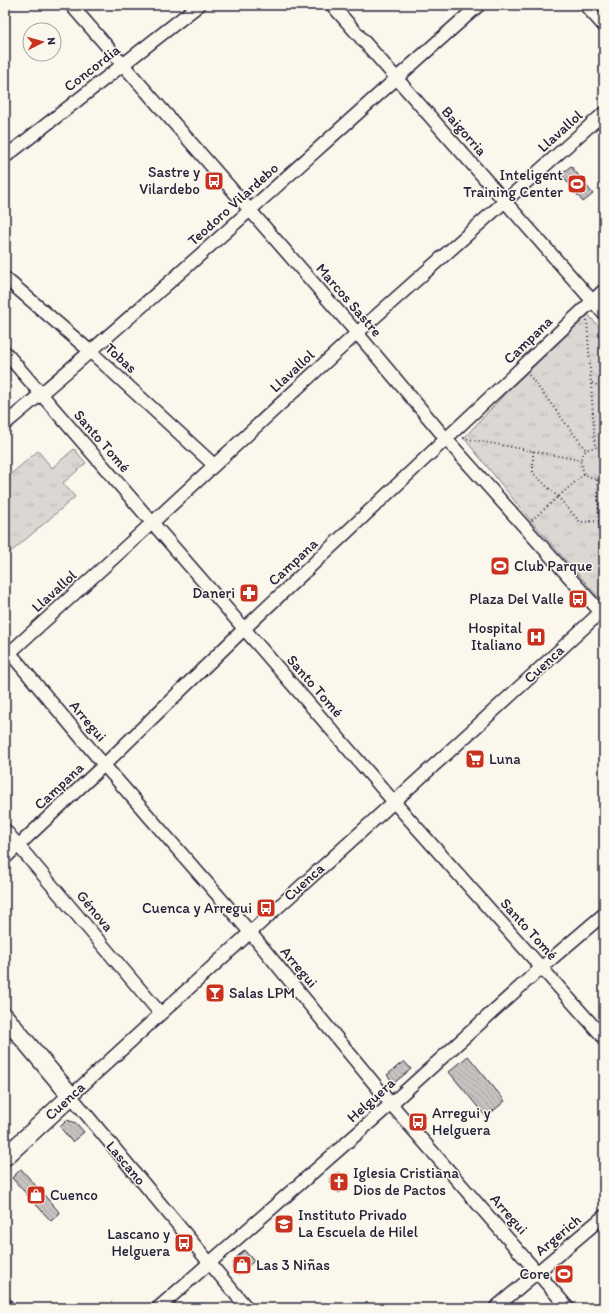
<svg xmlns="http://www.w3.org/2000/svg" width="609" height="1313" viewBox="0 0 609 1313" font-family="Itim,sans-serif">
<style>
.park{fill:url(#park-tufts);stroke:#7e7d87}
.building{fill:url(#building-back-hatch);stroke:#22223b}
.lines{fill:none;stroke-linecap:round;stroke-linejoin:round}
.street-casing{stroke:#22223b;stroke-width:15}
.secondary-casing{stroke:#22223b;stroke-width:20}
.path{stroke:#22223b;stroke-width:2;stroke-dasharray:1 3;stroke-linecap:butt}
.street{stroke:#fbf7ec;stroke-width:12}
.secondary{stroke:#fbf7ec;stroke-width:17}
.labels{text-anchor:middle;stroke-width:3;stroke-linejoin:round;paint-order:stroke}
.street-label{font-size:15px;fill:#22223b;stroke:#fbf7ec}
.poi-label{font-size:15px;fill:#22223b;stroke:#fbf7ec;text-anchor:end}
</style>
<defs>
<pattern id="park-tufts" width="24" height="20" patternUnits="userSpaceOnUse"><rect width="24" height="20" fill="#dbd8d3"/><path d="M3 7l-1-3M5 7V3M7 7l1-3M15 17l-1-3M17 17v-4M19 17l1-3" fill="none" stroke="#bcb9b6"/></pattern>
<pattern id="building-back-hatch" width="6" height="6" patternUnits="userSpaceOnUse"><rect width="6" height="6" fill="#c6c2c0"/><path d="M-1 5l2 2M0 0l6 6M5-1l2 2" fill="none" stroke="#aaa6a6"/></pattern>
</defs>
<rect width="100%" height="100%" fill="#fbf7ec"/>
<filter id="ink" filterUnits="userSpaceOnUse"><feTurbulence type="fractalNoise" baseFrequency=".025" numOctaves="2"/><feDisplacementMap in="SourceGraphic" scale="8" xChannelSelector="R" yChannelSelector="G"/><feConvolveMatrix kernelMatrix="1 2 1 2 8 2 1 2 1" color-interpolation-filters="sRGB"/></filter>
<g filter="url(#ink)">
<g class="park">
<path d="M587 313 604 333V598L600 599 531 521 464 438 526 371Z"/>
<path d="M74 449 86 463 63 483 75 497 5 557V479L38 451 52 468Z"/>
</g>
<g class="building">
<path d="M571 166 593 194 583 202 561 174Z"/>
<path d="M468 1056 505 1101 486 1117 449 1072Z"/>
<path d="M404 1061 411 1069 394 1083 387 1075Z"/>
<path d="M67 1120 76 1123 84 1132 72 1142 60 1127Z"/>
<path d="M21 1169 60 1213 51 1221 12 1178Z"/>
<path d="M339 1172 349 1184 339 1193 329 1180Z"/>
<path d="M244 1250 254 1261 238 1275 232 1268 235 1259Z"/>
</g>
<g class="lines">
<g class="street-casing">
<g id="street">
<path d="M71 5 357 333 447 440 604 616"/>
<path d="M332 5 604 314"/>
<path d="M585 5 604 26"/>
<path d="M5 157 199 5"/>
<path d="M5 278 91 352 214 465"/>
<path d="M5 352 41 394 394 802 604 1038"/>
<path d="M5 424C167 289 321 144 479 5"/>
<path d="M5 647 104 765 249 931 391 1104 568 1308"/>
<path d="M5 657 152 523 357 333 604 113"/>
<path d="M5 830 160 1013"/>
<path d="M5 858 104 765 244 629 604 290"/>
<path d="M5 1304 8 1308"/>
<path d="M158 1308 391 1104 542 967 604 914"/>
<path d="M247 1308 71 1096C248 933 428 773 604 609"/>
<path d="M495 1308 604 1216"/>
</g>
</g>
<g class="secondary-casing">
<path id="secondary" d="M5 1017 71 1096 5 1157"/>
</g>
<g class="path">
<path d="M587 320 595 447"/>
<path d="M529 375 586 450"/>
<path d="M592 383 604 388"/>
<path d="M463 438 580 460"/>
<path d="M604 450 595 447 586 450 580 460 584 474 597 480 604 478"/>
<path d="M533 451V473L558 497 580 522 604 521"/>
<path d="M597 480 602 590 604 592"/>
<path d="M532 520 584 474"/>
</g>
<use href="#street" class="street"/>
<use href="#secondary" class="secondary"/>
</g>
</g>
<defs>
<g id="bus-square" transform="scale(1)"><rect x="-9" y="-9" width="18" height="18" rx="4" fill="#c8321e" stroke="#fbf7ec"/><path d="M-5-6H5V4H4V6H2V4H-2V6H-4V4H-5ZM-3.5-4V0h7V-4ZM-3.5 1.2v1.5H-2V1.2ZM2 1.2v1.5H3.5V1.2Z" fill="#fff"/></g>
<g id="stadium-square" transform="scale(1)"><rect x="-9" y="-9" width="18" height="18" rx="4" fill="#c8321e" stroke="#fbf7ec"/><path d="M0-5a6.5 5 0 1 0 0 10a6.5 5 0 1 0 0-10ZM-3.5-1.8h7v3.6h-7Z" fill="#fff"/></g>
<g id="pharmacy-square" transform="scale(1)"><rect x="-9" y="-9" width="18" height="18" rx="4" fill="#c8321e" stroke="#fbf7ec"/><path d="M-2-6h4v4h4v4h-4v4h-4v-4h-4v-4h4Z" fill="#fff"/></g>
<g id="hospital-square" transform="scale(1)"><rect x="-9" y="-9" width="18" height="18" rx="4" fill="#c8321e" stroke="#fbf7ec"/><path d="M-5-5h3v3.5h4V-5h3V5h-3V1.5h-4V5h-3Z" fill="#fff"/></g>
<g id="supermarket-square" transform="scale(1)"><rect x="-9" y="-9" width="18" height="18" rx="4" fill="#c8321e" stroke="#fbf7ec"/><path d="M-6-5.5h2.5l.6 2H6L4.5 2H-2.5L-4.4-4H-6ZM-1.5 3.2a1.3 1.3 0 1 0 .1 0ZM3 3.2a1.3 1.3 0 1 0 .1 0Z" fill="#fff"/></g>
<g id="bar-square" transform="scale(1)"><rect x="-9" y="-9" width="18" height="18" rx="4" fill="#c8321e" stroke="#fbf7ec"/><path d="M-6-5H6L.8 .8V4.5H3.5V6h-7V4.5H-.8V.8Z" fill="#fff"/></g>
<g id="church-square" transform="scale(1)"><rect x="-9" y="-9" width="18" height="18" rx="4" fill="#c8321e" stroke="#fbf7ec"/><path d="M-1.2-6h2.4v3.5h3.3v2.4h-3.3V6h-2.4V-.1h-3.3v-2.4h3.3Z" fill="#fff"/></g>
<g id="shop-square" transform="scale(1)"><rect x="-9" y="-9" width="18" height="18" rx="4" fill="#c8321e" stroke="#fbf7ec"/><path d="M-5-2.5h2.3a2.7 3.5 0 0 1 5.4 0H5L5.5 6h-11ZM-1.5-2.5h3a1.5 2.3 0 0 0-3 0Z" fill="#fff"/></g>
<g id="school-square" transform="scale(1)"><rect x="-9" y="-9" width="18" height="18" rx="4" fill="#c8321e" stroke="#fbf7ec"/><path d="M0-5L7-2L0 1L-7-2ZM-4 1L0 2.5L4 1V4Q0 6-4 4Z" fill="#fff"/></g>
</defs>
<g fill-rule="evenodd">
<use href="#bus-square" x="214" y="181"/>
<use href="#stadium-square" x="577" y="184"/>
<use href="#stadium-square" x="500" y="566"/>
<use href="#pharmacy-square" x="249" y="593"/>
<use href="#bus-square" x="578" y="599"/>
<use href="#hospital-square" x="536" y="637"/>
<use href="#supermarket-square" x="475" y="759"/>
<use href="#bus-square" x="266" y="908"/>
<use href="#bar-square" x="215" y="993"/>
<use href="#bus-square" x="418" y="1122"/>
<use href="#church-square" x="339" y="1182"/>
<use href="#shop-square" x="36" y="1195"/>
<use href="#school-square" x="284" y="1224"/>
<use href="#bus-square" x="184" y="1243"/>
<use href="#shop-square" x="242" y="1265"/>
<use href="#stadium-square" x="564" y="1274"/>
</g>
<g class="labels">
<g class="street-label">
<text transform="translate(92 68) rotate(-38)" y="5">Concordia</text>
<text transform="translate(464 131) rotate(49)" y="5">Baigorria</text>
<text transform="translate(560 131) rotate(-42)" y="5">Llavallol</text>
<text transform="translate(233 204) rotate(-42)" y="5">Teodoro Vilardebo</text>
<text transform="translate(349 300) rotate(49)" y="5">Marcos Sastre</text>
<text transform="translate(528 340) rotate(-44)" y="5">Campana</text>
<text transform="translate(121 358) rotate(42)" y="5">Tobas</text>
<text transform="translate(292 371) rotate(-43)" y="5">Llavallol</text>
<text transform="translate(102 441) rotate(49)" y="5">Santo Tomé</text>
<text transform="translate(293 562) rotate(-43)" y="5">Campana</text>
<text transform="translate(54 591) rotate(-42)" y="5">Llavallol</text>
<text transform="translate(544 664) rotate(-43)" y="5">Cuenca</text>
<text transform="translate(315 686) rotate(49)" y="5">Santo Tomé</text>
<text transform="translate(88 721) rotate(50)" y="5">Arregui</text>
<text transform="translate(59 786) rotate(-43)" y="5">Campana</text>
<text transform="translate(304 882) rotate(-42)" y="5">Cuenca</text>
<text transform="translate(95 911) rotate(50)" y="5">Génova</text>
<text transform="translate(529 929) rotate(48)" y="5">Santo Tomé</text>
<text transform="translate(299 967) rotate(50)" y="5">Arregui</text>
<text transform="translate(371 1100) rotate(-42)" y="5">Helguera</text>
<text transform="translate(65 1101) rotate(-43)" y="5">Cuenca</text>
<text transform="translate(126 1163) rotate(50)" y="5">Lascano</text>
<text transform="translate(509 1214) rotate(49)" y="5">Arregui</text>
<text transform="translate(558 1235) rotate(-40)" y="5">Argerich</text>
</g>
<g class="poi-label">
<text x="200" y="177">Sastre y<tspan x="200" dy="17">Vilardebo</tspan></text>
<text x="563" y="180">Inteligent<tspan x="563" dy="17">Training Center</tspan></text>
<text x="514" y="571" text-anchor="start">Club Parque</text>
<text x="235" y="598">Daneri</text>
<text x="564" y="604">Plaza Del Valle</text>
<text x="522" y="633">Hospital<tspan x="522" dy="17">Italiano</tspan></text>
<text x="489" y="764" text-anchor="start">Luna</text>
<text x="252" y="913">Cuenca y Arregui</text>
<text x="229" y="998" text-anchor="start">Salas LPM</text>
<text x="432" y="1118" text-anchor="start">Arregui y<tspan x="432" dy="17">Helguera</tspan></text>
<text x="353" y="1178" text-anchor="start">Iglesia Cristiana<tspan x="353" dy="17">Dios de Pactos</tspan></text>
<text x="50" y="1200" text-anchor="start">Cuenco</text>
<text x="298" y="1220" text-anchor="start">Instituto Privado<tspan x="298" dy="17">La Escuela de Hilel</tspan></text>
<text x="170" y="1239">Lascano y<tspan x="170" dy="17">Helguera</tspan></text>
<text x="256" y="1270" text-anchor="start">Las 3 Niñas</text>
<text x="550" y="1279">Core</text>
</g>
</g>
<rect width="609" height="1313" fill="none" stroke="#fbf7ec" stroke-width="20"/>
<rect x="10" y="10" width="589" height="1293" fill="none" stroke="#22223b" stroke-width="1.5" filter="url(#ink)"/>
<g transform="translate(42 42) rotate(84)"><circle r="19" fill="#fbf7ec" stroke="#a4a2a5"/>
<path d="M0-3L7 15L0 10L-7 15Z" fill="#c8321e"/>
<text y="-6" font-size="11" font-weight="bold" text-anchor="middle" fill="#22223b">N</text>
</g>
</svg>
